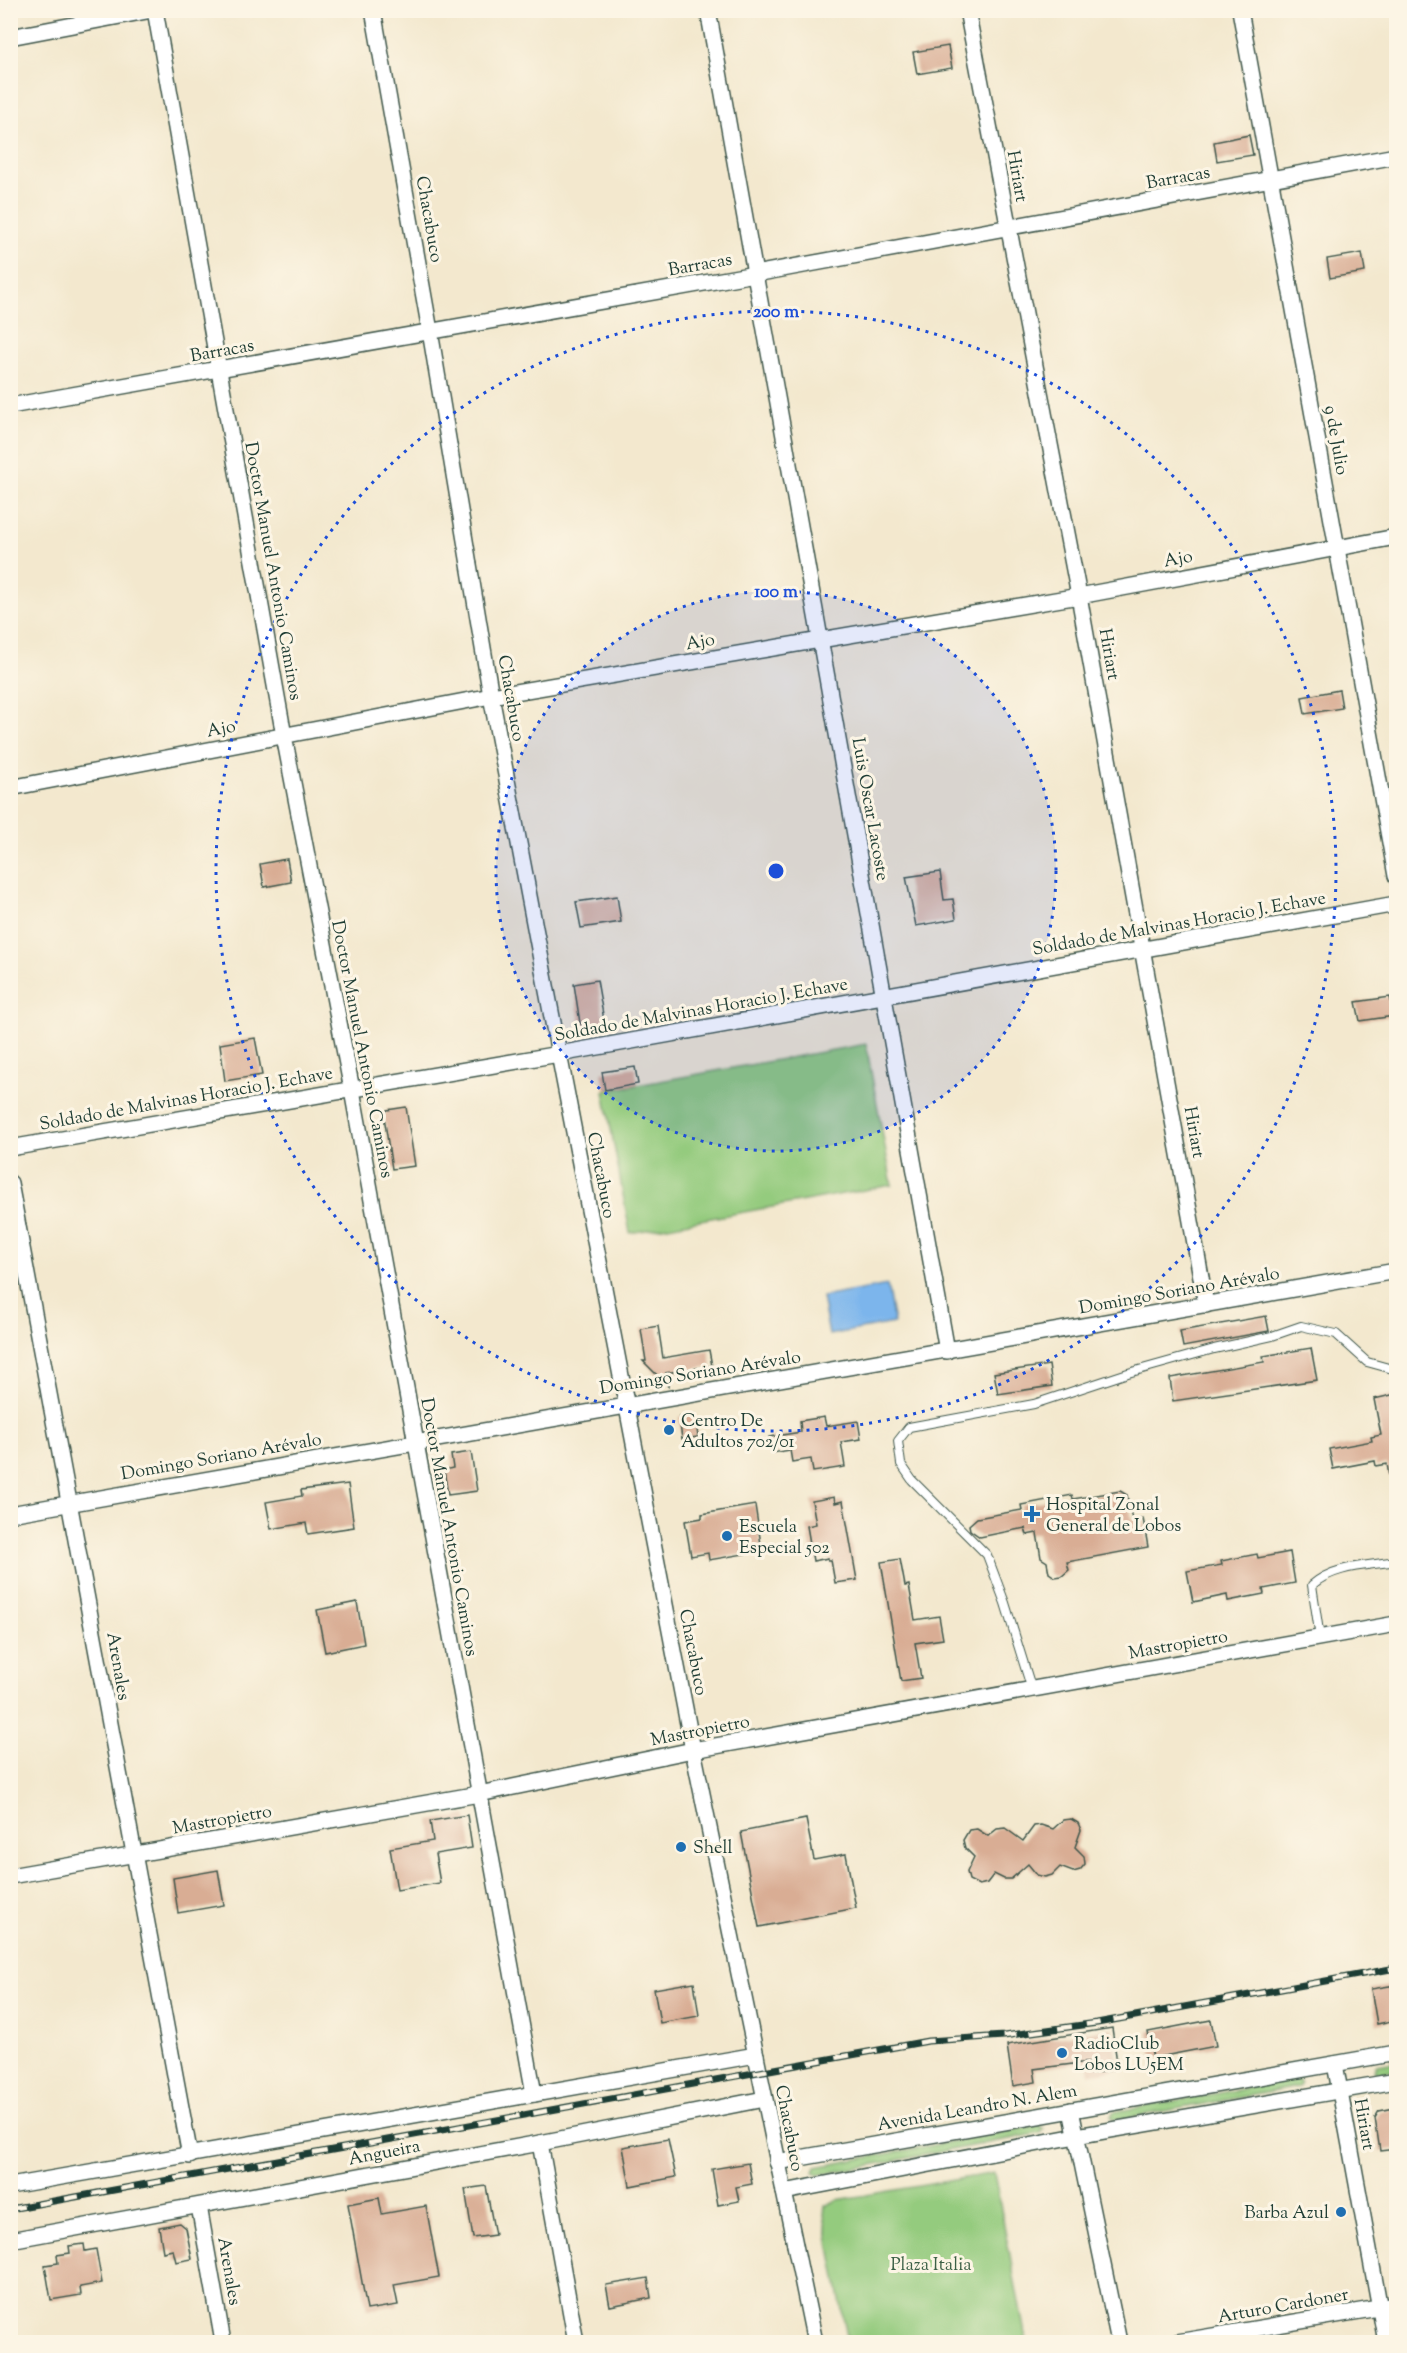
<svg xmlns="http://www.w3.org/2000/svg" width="1407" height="2353" viewBox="0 0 1407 2353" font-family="'Sorts Mill Goudy',serif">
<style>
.green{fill:#94cb7e;stroke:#5a8459;stroke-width:1.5}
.water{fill:#7cb5ec;stroke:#4e7990;stroke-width:1.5}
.building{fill:#d9ad94}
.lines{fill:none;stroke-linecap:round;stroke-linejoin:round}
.lane-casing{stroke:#3f574b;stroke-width:10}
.street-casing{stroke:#3f574b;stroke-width:18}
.lane{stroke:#fff;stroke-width:8}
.street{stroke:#fff;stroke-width:15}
.rail-casing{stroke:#1f3d34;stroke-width:7}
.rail{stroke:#fcf5e5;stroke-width:4.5;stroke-dasharray:14;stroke-linecap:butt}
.ring{fill:none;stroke:#1d4ed8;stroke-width:3;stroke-dasharray:3 6}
.poi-dot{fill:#1f6fb2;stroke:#fcf5e5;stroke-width:2}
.labels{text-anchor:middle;stroke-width:6;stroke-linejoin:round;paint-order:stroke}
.street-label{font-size:18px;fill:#1f3d34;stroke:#fcf5e5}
.poi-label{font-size:18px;fill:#1f3d34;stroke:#fcf5e5;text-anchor:start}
.park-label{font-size:18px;fill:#3c6046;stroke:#fcf5e5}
.centre{fill:#1d4ed8;stroke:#fcf5e5;stroke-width:3}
.ring-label{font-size:18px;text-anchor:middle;font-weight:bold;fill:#1d4ed8;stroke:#fcf5e5;stroke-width:6;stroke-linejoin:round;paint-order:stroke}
</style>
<rect width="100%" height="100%" fill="#fcf5e5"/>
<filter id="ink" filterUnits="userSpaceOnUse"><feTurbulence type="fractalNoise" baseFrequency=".0167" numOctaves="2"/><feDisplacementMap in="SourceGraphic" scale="12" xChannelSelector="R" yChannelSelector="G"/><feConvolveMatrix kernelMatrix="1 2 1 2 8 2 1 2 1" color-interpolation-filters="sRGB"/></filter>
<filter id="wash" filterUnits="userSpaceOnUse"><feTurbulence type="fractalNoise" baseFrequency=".008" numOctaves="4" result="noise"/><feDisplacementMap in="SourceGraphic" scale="24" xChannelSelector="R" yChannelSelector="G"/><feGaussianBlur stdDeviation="1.35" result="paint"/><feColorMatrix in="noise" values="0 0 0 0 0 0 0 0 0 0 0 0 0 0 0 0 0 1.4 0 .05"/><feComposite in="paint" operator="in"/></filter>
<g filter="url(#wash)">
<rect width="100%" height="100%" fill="#f3e8ce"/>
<g class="green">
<path d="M866 1044 892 1185 630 1233 604 1091Z"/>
<path d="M1396 2062V2070L1378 2073 1374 2070 1376 2065Z"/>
<path d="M1297 2079 1301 2082 1298 2087 1115 2120 1111 2117 1113 2112Z"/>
<path d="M1040 2125 1044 2129 1041 2133 818 2175 814 2172 816 2167Z"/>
<path d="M994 2173 1026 2339 1002 2342H848L824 2215 825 2206 837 2200Z"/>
</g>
<path class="water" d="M887 1285 894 1323 829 1335 822 1297Z"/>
<g id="blocks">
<g class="building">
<path d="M948 46 952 68 917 74 913 52Z"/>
<path d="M1249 135 1253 155 1217 161 1214 142Z"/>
<path d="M1362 253 1365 272 1330 278 1327 259Z"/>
<path d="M1339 690 1342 708 1305 714 1302 697Z"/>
<path d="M287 859 291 882 264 887 260 864Z"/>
<path d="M940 872 944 900 953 899 956 919 916 926 906 877Z"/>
<path d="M617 896 621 922 581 928 576 902Z"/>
<path d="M597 980 605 1026 586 1029 580 1023 574 984Z"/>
<path d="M1390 997 1394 1016 1360 1021 1356 1002Z"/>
<path d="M255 1038 262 1075 225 1081 220 1044Z"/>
<path d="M635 1067 638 1084 605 1090 602 1072Z"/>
<path d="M406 1107 415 1166 392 1169 384 1116 387 1110Z"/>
<path d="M1266 1316 1269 1331 1183 1347 1180 1331Z"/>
<path d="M658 1326 663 1358 709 1350 712 1366 666 1373 668 1386 643 1361H646L641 1329Z"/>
<path d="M1311 1348 1317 1380 1173 1401 1170 1378 1264 1362 1263 1356Z"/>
<path d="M1049 1365 1052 1386 998 1394 994 1373Z"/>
<path d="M1396 1394V1475L1389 1476 1387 1464 1376 1466 1375 1461 1333 1469 1329 1449 1372 1441 1371 1437 1381 1435 1374 1399Z"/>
<path d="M695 1414 698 1437 682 1439 679 1417Z"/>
<path d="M824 1417 826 1426 858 1421 861 1439 841 1442 845 1467 813 1472 811 1459 792 1462 790 1450 772 1453 769 1437 801 1432 800 1421Z"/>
<path d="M471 1452 477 1491 448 1495 444 1470 453 1468 451 1455Z"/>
<path d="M348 1484 354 1527 308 1534 306 1523 271 1529 266 1502 302 1496 301 1490Z"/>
<path d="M1120 1491 1127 1495 1132 1520 1143 1518 1148 1547 1067 1562 1069 1570 1062 1576 1055 1577 1049 1573 1047 1562 1041 1558 1037 1533 1027 1535 1025 1528 980 1537 970 1530 969 1525 977 1518 1022 1510 1021 1505 1072 1495 1073 1499Z"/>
<path d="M834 1497 835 1503 843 1501 857 1580 835 1583 831 1560H828V1558L813 1561 807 1526 816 1524 812 1501Z"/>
<path d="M755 1505 762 1551 709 1560 708 1553 691 1556 685 1521 702 1518V1514Z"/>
<path d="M1290 1552 1295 1583 1263 1589 1264 1594 1228 1601 1227 1595 1193 1602 1187 1571 1222 1565 1221 1561 1257 1554 1258 1558Z"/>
<path d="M900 1559 905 1586 909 1585 915 1620 939 1616 943 1639 915 1643 921 1678 901 1681 881 1562Z"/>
<path d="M357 1602 364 1644 325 1652 317 1610Z"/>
<path d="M467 1815 472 1848 435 1854 440 1883 397 1890 390 1848 433 1841 430 1821Z"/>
<path d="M806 1819 814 1860 846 1854 856 1908 759 1927 741 1832Z"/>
<path d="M1071 1819 1078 1823 1081 1830 1075 1847 1084 1856 1085 1864 1080 1870 1073 1872 1060 1867 1052 1875 1045 1877 1037 1875 1028 1864 1011 1879H1004L994 1874 987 1883 979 1885 969 1880 967 1872 974 1857 965 1848 963 1840 969 1830 977 1829 988 1836 997 1829 1005 1828 1023 1841 1034 1826 1041 1825 1053 1829 1063 1820Z"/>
<path d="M218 1870 224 1905 178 1913 173 1878Z"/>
<path d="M694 1982 699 2016 660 2023 654 1989Z"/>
<path d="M1396 1985V2020L1377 2024 1371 1989Z"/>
<path d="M1211 2020 1216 2046 1153 2058 1148 2032Z"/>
<path d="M1112 2028 1118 2069 1090 2074 1088 2062 1034 2069 1036 2082 1013 2086 1007 2045Z"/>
<path d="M1395 2108 1396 2149 1380 2151 1375 2118 1379 2111Z"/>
<path d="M668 2139 676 2177 630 2186 623 2147Z"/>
<path d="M748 2163 752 2184 736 2187 739 2201 718 2205 712 2169Z"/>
<path d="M486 2186 495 2235 473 2238 465 2189Z"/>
<path d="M379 2198 382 2214 426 2206 439 2277 394 2285 398 2305 367 2310 348 2204Z"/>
<path d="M180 2223 186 2228 192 2259 176 2262 173 2250 163 2252 159 2227Z"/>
<path d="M84 2244 85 2251 96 2249 102 2283 80 2287 81 2295 51 2300 45 2265 58 2263 57 2255 70 2253 69 2246Z"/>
<path d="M648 2278 651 2298 610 2306 606 2285Z"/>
</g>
</g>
</g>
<g filter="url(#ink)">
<use href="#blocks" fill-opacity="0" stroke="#3f574b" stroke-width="1.5"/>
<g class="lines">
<g class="lane-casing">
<g id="lane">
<path d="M1320 1638 1312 1585C1334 1565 1369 1566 1396 1561"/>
<path d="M1032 1690 1005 1603 987 1555 912 1480 901 1464 898 1441 909 1427 1034 1404 1128 1373 1214 1349 1272 1336 1301 1326 1336 1334 1367 1362 1396 1370"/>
</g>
</g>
<g class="street-casing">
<g id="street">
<path d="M155 10 284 736 352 1090 534 2094"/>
<path d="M373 10 430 331 491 696 559 1054 693 1750 815 2342"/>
<path d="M708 10 947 1351"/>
<path d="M967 10 1079 596 1206 1305"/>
<path d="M1240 10 1396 876"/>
<path d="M10 37 152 10"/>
<path d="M10 406 755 274 1396 156"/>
<path d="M10 788 491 696 1079 596 1396 537"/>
<path d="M10 1148 559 1054 1396 904"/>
<path d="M10 1183 190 2156"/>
<path d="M10 1514C472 1429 935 1353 1396 1271"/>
<path d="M10 1876 479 1794 693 1750 1396 1624"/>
<path d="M1335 2064 1386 2342"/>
<path d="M1071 2110 1119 2342"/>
<path d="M540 2143 576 2342"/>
<path d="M777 2162 1396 2053"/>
<path d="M10 2186 756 2055"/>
<path d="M784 2192 1076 2136 1396 2081"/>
<path d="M199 2206 223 2342"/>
<path d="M10 2240 540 2143 764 2099"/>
<path d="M1177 2342 1396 2305"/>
</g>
</g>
<use href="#lane" class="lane"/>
<use href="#street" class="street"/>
<g class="rail-casing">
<path id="rail" d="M10 2209 928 2041 1004 2036 1097 2023 1396 1968"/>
</g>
<use href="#rail" class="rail"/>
</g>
</g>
<circle cx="776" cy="871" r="280" fill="#1d4ed8" fill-opacity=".12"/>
<g class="ring">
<circle cx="776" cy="871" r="280"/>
<circle cx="776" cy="871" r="560"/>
</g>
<g class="poi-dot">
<circle cx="669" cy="1430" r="6"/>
<path d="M1029 1505h6v6h6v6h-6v6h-6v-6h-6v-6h6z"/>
<circle cx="727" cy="1536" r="6"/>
<circle cx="681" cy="1847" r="6"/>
<circle cx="1062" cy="2053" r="6"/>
<circle cx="1341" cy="2212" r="6"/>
</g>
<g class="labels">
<g class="street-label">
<text transform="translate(1018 176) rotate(80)" y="6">Hiriart</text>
<text transform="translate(1178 177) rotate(-10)" y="6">Barracas</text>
<text transform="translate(430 219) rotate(80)" y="6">Chacabuco</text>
<text transform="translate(700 264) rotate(-10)" y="6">Barracas</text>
<text transform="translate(222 350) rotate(-10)" y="6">Barracas</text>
<text transform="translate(1337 440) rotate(80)" y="6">9 de Julio</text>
<text transform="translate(1178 558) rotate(-11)" y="6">Ajo</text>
<text transform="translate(274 571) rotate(80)" y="6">Doctor Manuel Antonio Caminos</text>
<text transform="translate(700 641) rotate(-10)" y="6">Ajo</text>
<text transform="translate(1110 654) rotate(80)" y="6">Hiriart</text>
<text transform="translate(512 698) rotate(80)" y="6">Chacabuco</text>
<text transform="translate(221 728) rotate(-11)" y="6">Ajo</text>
<text transform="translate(871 809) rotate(80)" y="6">Luis Oscar Lacoste</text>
<text transform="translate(1179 923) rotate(-10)" y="6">Soldado de Malvinas Horacio J. Echave</text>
<text transform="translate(701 1009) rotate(-10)" y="6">Soldado de Malvinas Horacio J. Echave</text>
<text transform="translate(363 1049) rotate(79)" y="6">Doctor Manuel Antonio Caminos</text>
<text transform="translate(186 1098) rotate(-10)" y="6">Soldado de Malvinas Horacio J. Echave</text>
<text transform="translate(1195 1132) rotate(80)" y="6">Hiriart</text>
<text transform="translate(602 1175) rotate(79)" y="6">Chacabuco</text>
<text transform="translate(1179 1290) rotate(-10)" y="6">Domingo Soriano Arévalo</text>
<text transform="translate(700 1372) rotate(-9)" y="6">Domingo Soriano Arévalo</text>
<text transform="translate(221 1456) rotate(-10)" y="6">Domingo Soriano Arévalo</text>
<text transform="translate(450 1527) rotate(80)" y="6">Doctor Manuel Antonio Caminos</text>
<text transform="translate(1178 1644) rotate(-10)" y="6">Mastropietro</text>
<text transform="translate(694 1652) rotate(79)" y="6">Chacabuco</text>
<text transform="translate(119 1666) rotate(80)" y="6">Arenales</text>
<text transform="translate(700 1730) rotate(-11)" y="6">Mastropietro</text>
<text transform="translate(222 1819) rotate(-10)" y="6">Mastropietro</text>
<text transform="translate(977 2107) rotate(-10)" y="6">Avenida Leandro N. Alem</text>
<text transform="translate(1365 2124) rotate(80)" y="6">Hiriart</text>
<text transform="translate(790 2128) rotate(79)" y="6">Chacabuco</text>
<text transform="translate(384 2152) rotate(-11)" y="6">Angueira</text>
<text transform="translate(230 2271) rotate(80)" y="6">Arenales</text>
<text transform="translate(1283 2305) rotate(-10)" y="6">Arturo Cardoner</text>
</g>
<g class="poi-label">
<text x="681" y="1426">Centro De<tspan x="681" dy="21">Adultos 702/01</tspan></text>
<text x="1046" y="1510">Hospital Zonal<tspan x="1046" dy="21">General de Lobos</tspan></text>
<text x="739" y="1532">Escuela<tspan x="739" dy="21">Especial 502</tspan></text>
<text x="693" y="1853">Shell</text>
<text x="1074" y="2049">RadioClub<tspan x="1074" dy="21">Lobos LU5EM</tspan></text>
<text x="1329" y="2218" text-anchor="end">Barba Azul</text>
</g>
<g class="park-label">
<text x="931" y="2270">Plaza Italia</text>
</g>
</g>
<circle cx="776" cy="871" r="9" class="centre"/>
<g class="ring-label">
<text x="776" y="317">200 m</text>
<text x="776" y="597">100 m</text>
</g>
<rect width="1407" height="2353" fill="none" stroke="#fcf5e5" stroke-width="36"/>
</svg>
